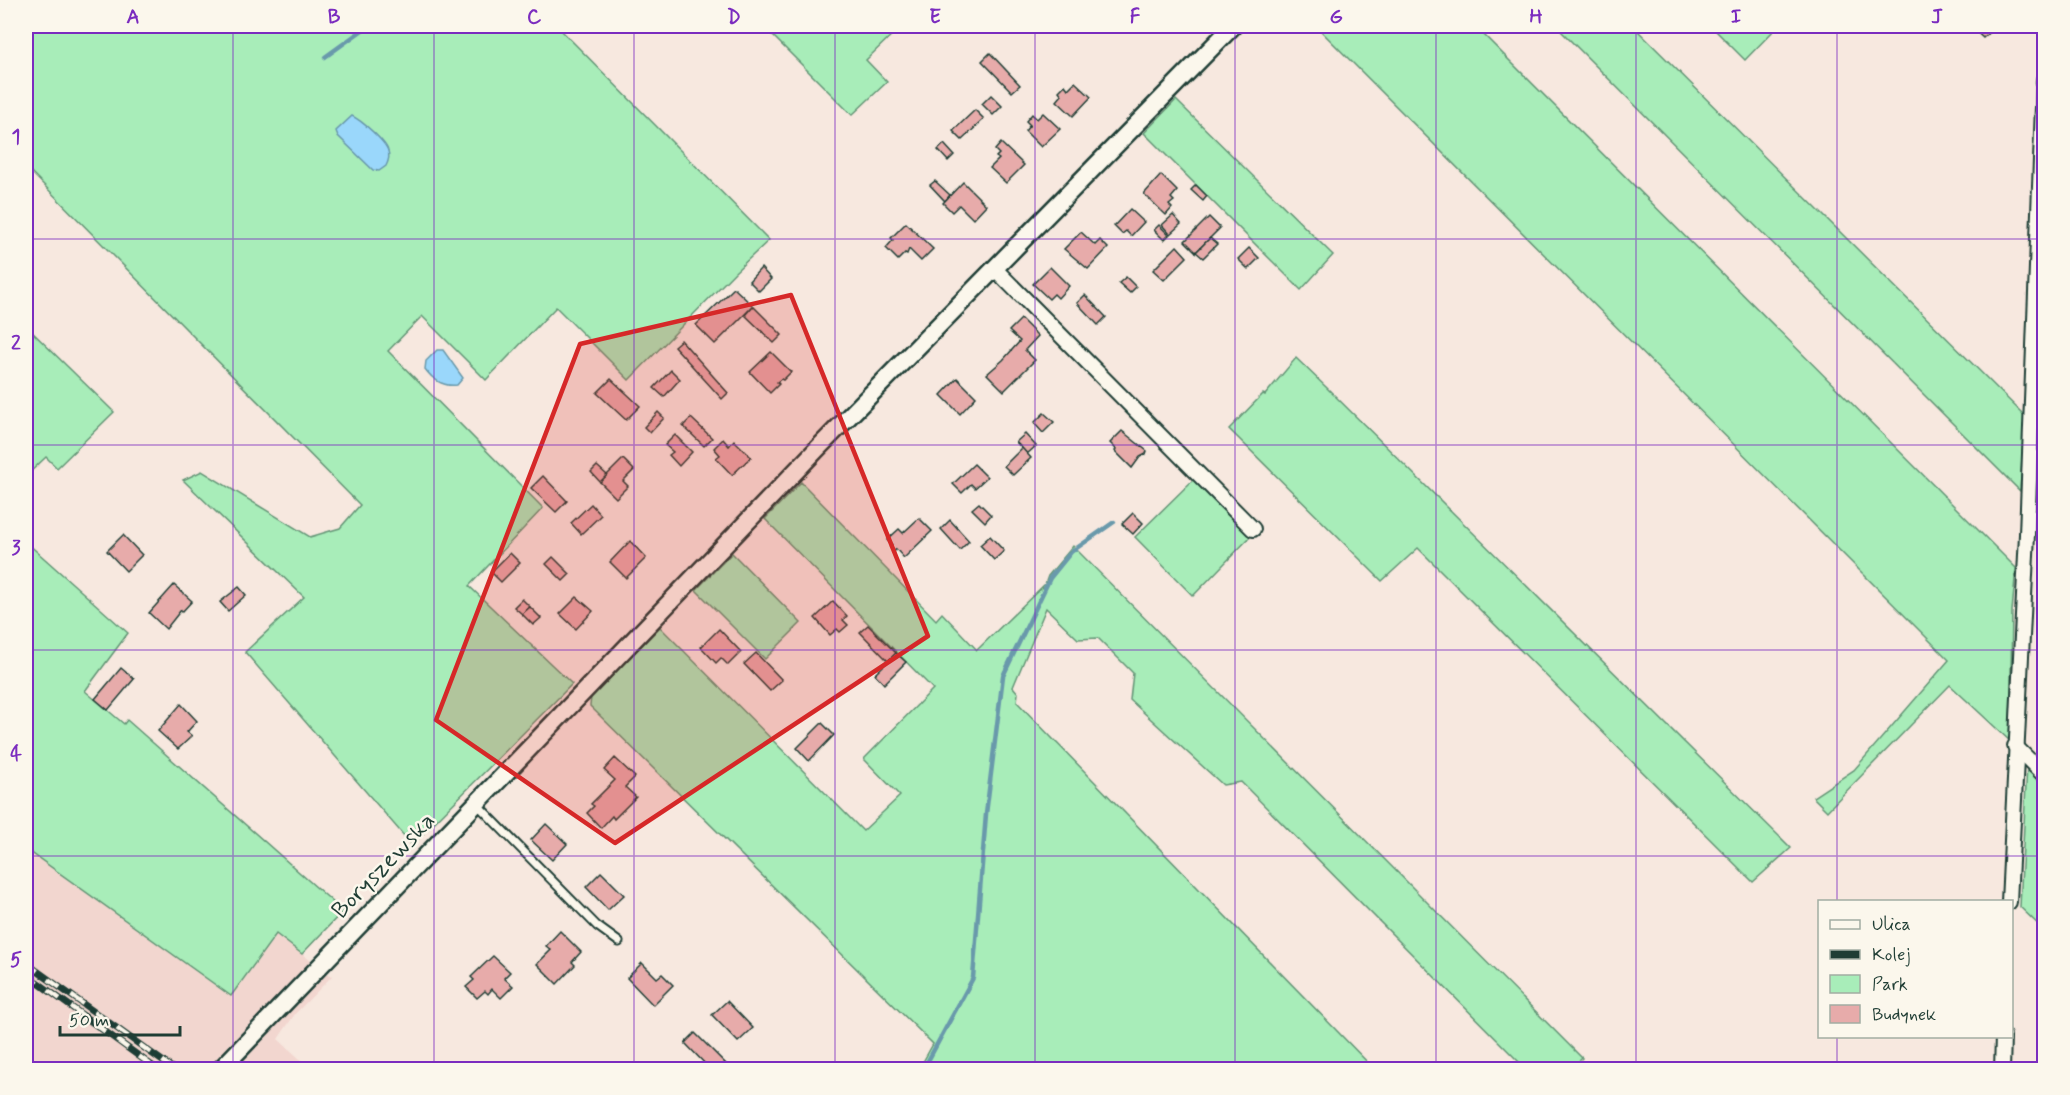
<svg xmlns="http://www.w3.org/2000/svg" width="2070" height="1095" viewBox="0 0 2070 1095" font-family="Mynerve,sans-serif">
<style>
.built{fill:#f2d6cf}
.green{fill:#a8edb9;stroke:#649576;stroke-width:1.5}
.water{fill:#9ad7fb;stroke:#6999ab;stroke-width:1.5}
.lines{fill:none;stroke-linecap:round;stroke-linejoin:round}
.stream{stroke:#6999ab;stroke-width:4.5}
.building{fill:#e7abaa;stroke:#1f3d34;stroke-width:1.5}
.service-casing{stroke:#1f3d34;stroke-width:11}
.minor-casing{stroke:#1f3d34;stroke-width:18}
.tertiary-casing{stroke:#1f3d34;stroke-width:21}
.service{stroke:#fbf7ec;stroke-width:7}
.minor{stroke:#fbf7ec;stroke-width:14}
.tertiary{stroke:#fbf7ec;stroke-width:16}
.rail-casing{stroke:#1f3d34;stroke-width:7}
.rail{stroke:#fbf7ec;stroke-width:4.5;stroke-dasharray:14;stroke-linecap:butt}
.marked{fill:#d62828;fill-opacity:0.2;stroke:#d62828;stroke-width:4.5;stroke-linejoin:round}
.grid{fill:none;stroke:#7b2cbf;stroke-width:1.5;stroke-opacity:0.55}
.labels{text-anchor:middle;stroke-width:5;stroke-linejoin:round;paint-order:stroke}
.street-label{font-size:24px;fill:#1f3d34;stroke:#fbf7ec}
.neatline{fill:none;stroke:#7b2cbf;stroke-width:2}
.grid-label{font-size:20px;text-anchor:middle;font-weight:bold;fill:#7b2cbf}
</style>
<rect width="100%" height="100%" fill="#f7e8df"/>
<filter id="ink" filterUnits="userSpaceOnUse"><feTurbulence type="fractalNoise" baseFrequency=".0167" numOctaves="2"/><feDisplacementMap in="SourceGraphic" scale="12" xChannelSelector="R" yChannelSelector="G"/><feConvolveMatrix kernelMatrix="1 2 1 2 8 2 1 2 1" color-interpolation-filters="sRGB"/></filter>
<g filter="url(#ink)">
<g class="built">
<path d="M26 849 230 995 277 934 311 961 209 1069H26Z"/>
<path d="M326 972 332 976 295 1014 278 1039 311 1069H234Z"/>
</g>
<g class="green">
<path d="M26 26H557L769 240 735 272 629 380 556 307 486 380 422 316 388 351 543 508 469 586 572 684 412 845 245 652 304 597 183 480 202 471 310 537 340 528 360 505 26 167Z"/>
<path d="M763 26H898L900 27 866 60 887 82 852 115Z"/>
<path d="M1316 26H1475L2016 568 2012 611 2010 741 1950 685 1827 811 1813 797 1854 770 1949 660Z"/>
<path d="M1567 26H1633L2025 416 2020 491 1561 31Z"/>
<path d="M1711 26H1778L1745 60Z"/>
<path d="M1176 100 1333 255 1301 290 1144 133Z"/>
<path d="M26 326 114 412 57 468 46 457 26 476Z"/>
<path d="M1296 358 1327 388 1791 848 1753 882 1418 548 1382 581 1229 429 1263 394 1265 395Z"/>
<path d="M1195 478 1252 535 1193 596 1135 537Z"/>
<path d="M801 482 936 620 942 613 977 650 1045 584 1048 576 1073 546 1582 1058 1571 1069H1522L1524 1067 1241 782 1223 785 1130 700 1133 673 1098 638 1078 639 1046 608 1013 687 1018 693 1017 702 1374 1069H919L933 1044 590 706 591 697 660 627 863 831 900 796 864 759 933 689 765 519Z"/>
<path d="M26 542 128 633 85 691 124 724 127 720 343 911 302 954 276 934 231 996 26 849Z"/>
<path d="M732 553 801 623 765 659 696 590Z"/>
<path d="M2027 764 2044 781V930L2020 907Z"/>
</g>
<g class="water">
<path d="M352 116C361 120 386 142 388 151 390 156 388 162 386 166L379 171 373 170 338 136 336 131Z"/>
<path d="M437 350H443L463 378 457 385C443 387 433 380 425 369L426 361Z"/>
</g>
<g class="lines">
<g class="stream">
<path d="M325 57 368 26"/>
<path d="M923 1070 973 978 986 814 1003 676 1050 578 1071 552 1114 522"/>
</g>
</g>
<g class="building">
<path d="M1970 26H1996L1983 38Z"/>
<path d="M990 53 1020 85 1012 92 982 61Z"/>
<path d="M1075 82 1091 97 1073 116 1057 101 1062 95 1059 91 1065 85 1068 89Z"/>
<path d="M991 95 1002 106 993 115 982 104Z"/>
<path d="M975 110 984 119 962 140 953 131Z"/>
<path d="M1043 113 1060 129 1041 147 1025 131 1030 125 1026 121 1032 114 1037 119Z"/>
<path d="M1001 143 1024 165 1006 183 990 168 999 159 996 157 999 154 995 150Z"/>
<path d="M944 144 954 155 948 161 938 150Z"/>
<path d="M1161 175 1177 191 1171 198 1174 201 1169 205 1172 208 1166 215 1144 194Z"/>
<path d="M935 181 950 195 945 201 930 185Z"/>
<path d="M963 182 986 205 973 219 959 205 952 212 943 203Z"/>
<path d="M1196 185 1207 196 1203 201 1191 190Z"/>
<path d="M1130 209 1144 222 1131 236 1126 231 1122 234 1114 226Z"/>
<path d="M1173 215 1181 224 1170 234 1162 225Z"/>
<path d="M1209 217 1220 228 1196 252 1185 241Z"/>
<path d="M906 223 933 249 921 261 909 249 907 254 905 253 898 260 886 248 893 240 891 238Z"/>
<path d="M1159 225 1169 235 1164 240 1154 230Z"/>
<path d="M1081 232 1095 245 1100 240 1108 248 1088 269 1064 249Z"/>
<path d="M1210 238 1217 244 1203 258 1196 252Z"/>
<path d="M1177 246 1187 257 1164 280 1153 270Z"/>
<path d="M1249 248 1259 258 1248 269 1238 259Z"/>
<path d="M1050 267 1069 286 1058 298 1054 294 1049 299 1033 284Z"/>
<path d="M761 268 771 279 759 291 749 281Z"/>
<path d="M1126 277 1136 287 1130 293 1119 283Z"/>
<path d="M734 288 753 306 715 344 696 325Z"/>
<path d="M1085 295 1106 317 1098 325 1077 303Z"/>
<path d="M753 306 782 335 774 343 745 315Z"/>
<path d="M1021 319 1038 336 1025 350 1035 360 1004 391 987 374 1003 360 1020 341 1009 331Z"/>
<path d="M681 340 728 393 722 399 674 346Z"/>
<path d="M771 352 791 372 783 380 781 379 777 382 779 384 770 393 750 372Z"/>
<path d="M671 370 680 379 664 397 654 388Z"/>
<path d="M957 378 976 397 960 414 941 395Z"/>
<path d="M611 379 640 406 626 420 597 393Z"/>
<path d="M658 412 664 418 650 433 644 427Z"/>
<path d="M1044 413 1054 422 1043 433 1034 423Z"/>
<path d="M691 418 712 438 704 446 683 426Z"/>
<path d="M1122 431 1147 451 1146 454 1140 457 1132 468 1115 451 1116 449 1110 443Z"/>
<path d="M1025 434 1036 446 1027 454 1016 442Z"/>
<path d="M675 435 692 452 679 466 669 455 673 452 665 445Z"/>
<path d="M723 439 729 446 734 440 751 457 732 475 716 458 720 455 714 448Z"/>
<path d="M1022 448 1031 458 1013 475 1004 466Z"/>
<path d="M623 459 634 470 623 481 628 486 616 498 600 482Z"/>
<path d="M974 464 987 477 975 488 971 484 962 493 953 484Z"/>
<path d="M597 466 607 475 600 482 591 472Z"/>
<path d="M543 476 567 501 556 512 531 488Z"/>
<path d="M979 503 991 515 985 522 972 509Z"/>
<path d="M591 504 601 515 581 534 571 523Z"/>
<path d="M1133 513 1143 523 1133 534 1122 524Z"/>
<path d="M919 518 932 531 904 558 896 549 894 552 890 547 892 545 887 540 899 529 903 533Z"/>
<path d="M950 520 969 541 960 550 941 529Z"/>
<path d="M123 535 142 555 126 571 107 551Z"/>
<path d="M990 536 1004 551 994 560 980 545Z"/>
<path d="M630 541 646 558 626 578 610 562Z"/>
<path d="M510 553 520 563 501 582 491 572Z"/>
<path d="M553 557 570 574 563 581 546 564Z"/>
<path d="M174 585 192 601 182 612 181 610 166 629 149 613Z"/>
<path d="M239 587 246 595 228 611 220 602Z"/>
<path d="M577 597 593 611 576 629 560 614Z"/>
<path d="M522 599 530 607 522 614 514 607Z"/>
<path d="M833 601 847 616 843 620 848 625 840 632 837 629 830 635 815 618Z"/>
<path d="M530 607 541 618 533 625 522 614Z"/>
<path d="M868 625 896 653 888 661 860 632Z"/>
<path d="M719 629 741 652 728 665 721 658 716 663 701 647Z"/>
<path d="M756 653 782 680 770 691 744 664Z"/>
<path d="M896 653 906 662 884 684 875 674Z"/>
<path d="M121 668 134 679 108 710 95 699Z"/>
<path d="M181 704 197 721 187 732 192 736 178 749 158 731Z"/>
<path d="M822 723 834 735 809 761 797 748Z"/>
<path d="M615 758 635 777 625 787 636 797 614 819 612 816 601 828 587 813 594 806 591 804 615 780 604 770Z"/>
<path d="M546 824 567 844 552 860 531 840Z"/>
<path d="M601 872 624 895 608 910 586 887Z"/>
<path d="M560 931 581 952 572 962 575 965 557 984 537 964 551 950 546 946Z"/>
<path d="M493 956 510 972 504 978 513 986 501 998 492 989 488 994 485 991 477 998 466 987 474 980 471 977Z"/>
<path d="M642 963 657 978 662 974 673 985 653 1005 627 978Z"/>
<path d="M727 1001 753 1028 738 1042 712 1015Z"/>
<path d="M695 1033 730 1068 729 1070H711L685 1043Z"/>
</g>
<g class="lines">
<g class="service-casing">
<path id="service" d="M477 804 597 926 619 942"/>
</g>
<g class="minor-casing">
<g id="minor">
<path d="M995 269 1253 529"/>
<path d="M2015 746 2044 775"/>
<path d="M2009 902 2027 534 2044 79"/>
<path d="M2002 1070 2003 1036"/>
</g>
</g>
<g class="tertiary-casing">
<path id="tertiary" d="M220 1070 819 447 1233 26"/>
</g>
<use href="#service" class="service"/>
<use href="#minor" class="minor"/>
<use href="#tertiary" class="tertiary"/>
<g class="rail-casing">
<g id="rail">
<path d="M26 963 175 1070"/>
<path d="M26 974 158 1070"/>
</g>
</g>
<use href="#rail" class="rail"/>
</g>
</g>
<path class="marked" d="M791 295 928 636 615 843 436 720 580 344Z"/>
<path class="grid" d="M233 26V1070M434 26V1070M634 26V1070M835 26V1070M1035 26V1070M1235 26V1070M1436 26V1070M1636 26V1070M1837 26V902M26 239H2044M26 445H2044M26 650H2044M26 856H2044M1837 1036V1070"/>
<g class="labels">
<g class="street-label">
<text transform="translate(383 865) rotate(-46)" y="8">Boryszewska</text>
</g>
</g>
<rect width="2070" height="1095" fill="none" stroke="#fbf7ec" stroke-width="66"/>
<rect x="1818" y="900" width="195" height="138" fill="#fbf7ec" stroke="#a3ada2" stroke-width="1.5"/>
<rect x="1830" y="920" width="30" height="9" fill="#fbf7ec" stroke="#a3ada2" stroke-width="1.5"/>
<text x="1872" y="930" font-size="18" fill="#1f3d34">Ulica</text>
<rect x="1830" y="950" width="30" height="9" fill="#1f3d34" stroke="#a3ada2" stroke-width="1.5"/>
<text x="1872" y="960" font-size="18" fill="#1f3d34">Kolej</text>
<rect x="1830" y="975" width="30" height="18" fill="#a8edb9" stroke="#a3ada2" stroke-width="1.5"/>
<text x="1872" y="990" font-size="18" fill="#1f3d34">Park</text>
<rect x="1830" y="1005" width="30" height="18" fill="#e7abaa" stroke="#a3ada2" stroke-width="1.5"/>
<text x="1872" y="1020" font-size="18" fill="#1f3d34">Budynek</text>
<path d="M60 1026v9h120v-9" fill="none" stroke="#1f3d34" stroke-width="3"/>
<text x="69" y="1026" font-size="18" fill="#1f3d34" stroke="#fbf7ec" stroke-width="4.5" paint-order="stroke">50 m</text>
<rect x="33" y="33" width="2004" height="1029" class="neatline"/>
<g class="grid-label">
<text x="133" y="23">A</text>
<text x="334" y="23">B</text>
<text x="534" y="23">C</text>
<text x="734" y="23">D</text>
<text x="935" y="23">E</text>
<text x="1135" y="23">F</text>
<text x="1336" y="23">G</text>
<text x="1536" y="23">H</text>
<text x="1736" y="23">I</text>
<text x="1937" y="23">J</text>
<text x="16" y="143">1</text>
<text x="16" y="349">2</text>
<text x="16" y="554">3</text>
<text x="16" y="760">4</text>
<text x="16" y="966">5</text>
</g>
</svg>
